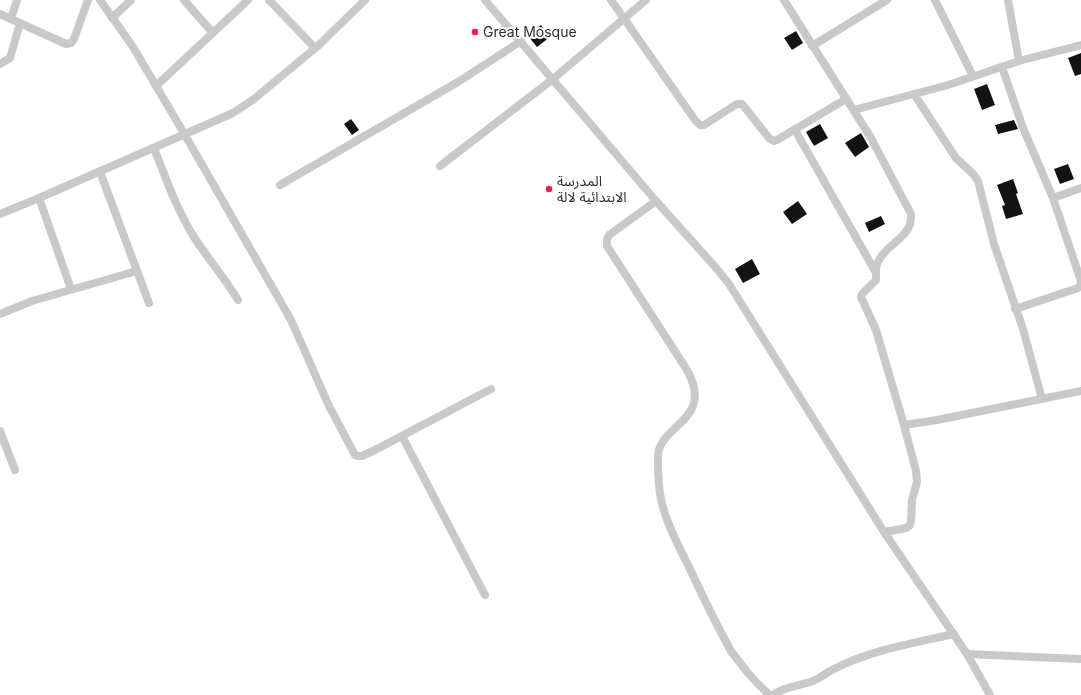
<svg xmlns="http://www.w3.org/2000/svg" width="1081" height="695" viewBox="0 0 1081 695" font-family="Inter,'Noto Sans Arabic',sans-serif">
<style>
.building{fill:#131313}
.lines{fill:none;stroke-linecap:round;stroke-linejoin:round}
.minor{stroke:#c9c9c9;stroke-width:8}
.poi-dot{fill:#f11f45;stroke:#fff;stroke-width:1.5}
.labels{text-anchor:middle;stroke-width:4;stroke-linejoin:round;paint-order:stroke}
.poi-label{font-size:14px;fill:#2c2c2c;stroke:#fff;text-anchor:start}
</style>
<rect width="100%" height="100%" fill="#fff"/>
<g class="building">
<path d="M541 25 550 37 537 47 528 36Z"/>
<path d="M796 31 803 43 792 50 784 38Z"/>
<path d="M1081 53V74L1075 76 1068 58Z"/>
<path d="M987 84 995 105 982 110 974 89Z"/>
<path d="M351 119 359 130 352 135 344 124Z"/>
<path d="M1014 120 1018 129 998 134 995 125Z"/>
<path d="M820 124 828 138 814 146 806 132Z"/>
<path d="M861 133 869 147 855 157 845 143Z"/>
<path d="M1068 164 1074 179 1060 184 1054 169Z"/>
<path d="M1013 179 1018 193 1016 194 1023 214 1006 219 1002 206 1005 205 997 185Z"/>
<path d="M798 201 807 214 792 224 783 212Z"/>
<path d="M881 216 885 224 869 232 865 223Z"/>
<path d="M752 259 760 274 743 283 735 269Z"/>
</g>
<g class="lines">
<g class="minor">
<path d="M100 0 133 47 185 135 291 320 329 406 355 455 358 456H362L375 450 491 389"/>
<path d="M184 0 213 33"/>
<path d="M269 0 315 48"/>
<path d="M485 0 656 201 717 269 729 284 884 532 967 654 990 695"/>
<path d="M611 0 695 120 700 125H704L737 104H742L769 138 774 141 777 140 846 99"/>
<path d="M784 0 871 138 911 214C913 238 886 243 878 262 875 268 876 274 876 280L862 294 861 297 876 330 904 425 937 420 1081 391"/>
<path d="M935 0 973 76"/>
<path d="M1008 0 1019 61"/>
<path d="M0 14 66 44 71 43 74 39 88 0"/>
<path d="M112 18 131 0"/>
<path d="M11 19 17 0"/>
<path d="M812 46 887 0"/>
<path d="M0 64 10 58 20 23"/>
<path d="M1002 67 1023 128 1053 198 1081 281 1080 286 1078 288 1015 309"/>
<path d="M156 86 248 0"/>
<path d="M914 94 956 158 973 174 978 181 994 244 1023 329 1042 399"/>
<path d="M854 110 948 85 1019 61 1081 45"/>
<path d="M795 130 875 271"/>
<path d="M154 148C166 179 177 210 194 237 208 259 225 278 238 300"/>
<path d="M440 166 553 79 646 0"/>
<path d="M100 172 149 303"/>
<path d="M280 185 458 82 521 41"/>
<path d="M39 198 71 289"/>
<path d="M1053 198 1081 188"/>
<path d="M656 201 609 235 607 239V246L687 370C716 422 656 424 658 459 658 472 658 486 661 499 665 520 679 547 689 567 702 595 716 624 731 651 743 667 755 683 770 695"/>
<path d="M0 214 39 198 233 113 254 99 319 45 365 0"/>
<path d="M0 314 32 301 137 271"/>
<path d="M0 431 15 470"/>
<path d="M402 436 485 595"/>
<path d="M884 532 906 528 910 525 911 521 912 500 917 482 916 471 904 425"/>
<path d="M967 654 1081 659"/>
<path d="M773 695C785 686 800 686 813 681 821 678 827 672 834 669 871 650 914 643 954 634"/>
</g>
</g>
<g class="poi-dot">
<circle cx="475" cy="32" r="4"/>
<circle cx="549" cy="189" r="4"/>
</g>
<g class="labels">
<g class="poi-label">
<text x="483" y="37">Great Mosque</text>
<text x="557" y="186">المدرسة<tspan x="557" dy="16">الابتدائية لالة</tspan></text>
</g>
</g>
</svg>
